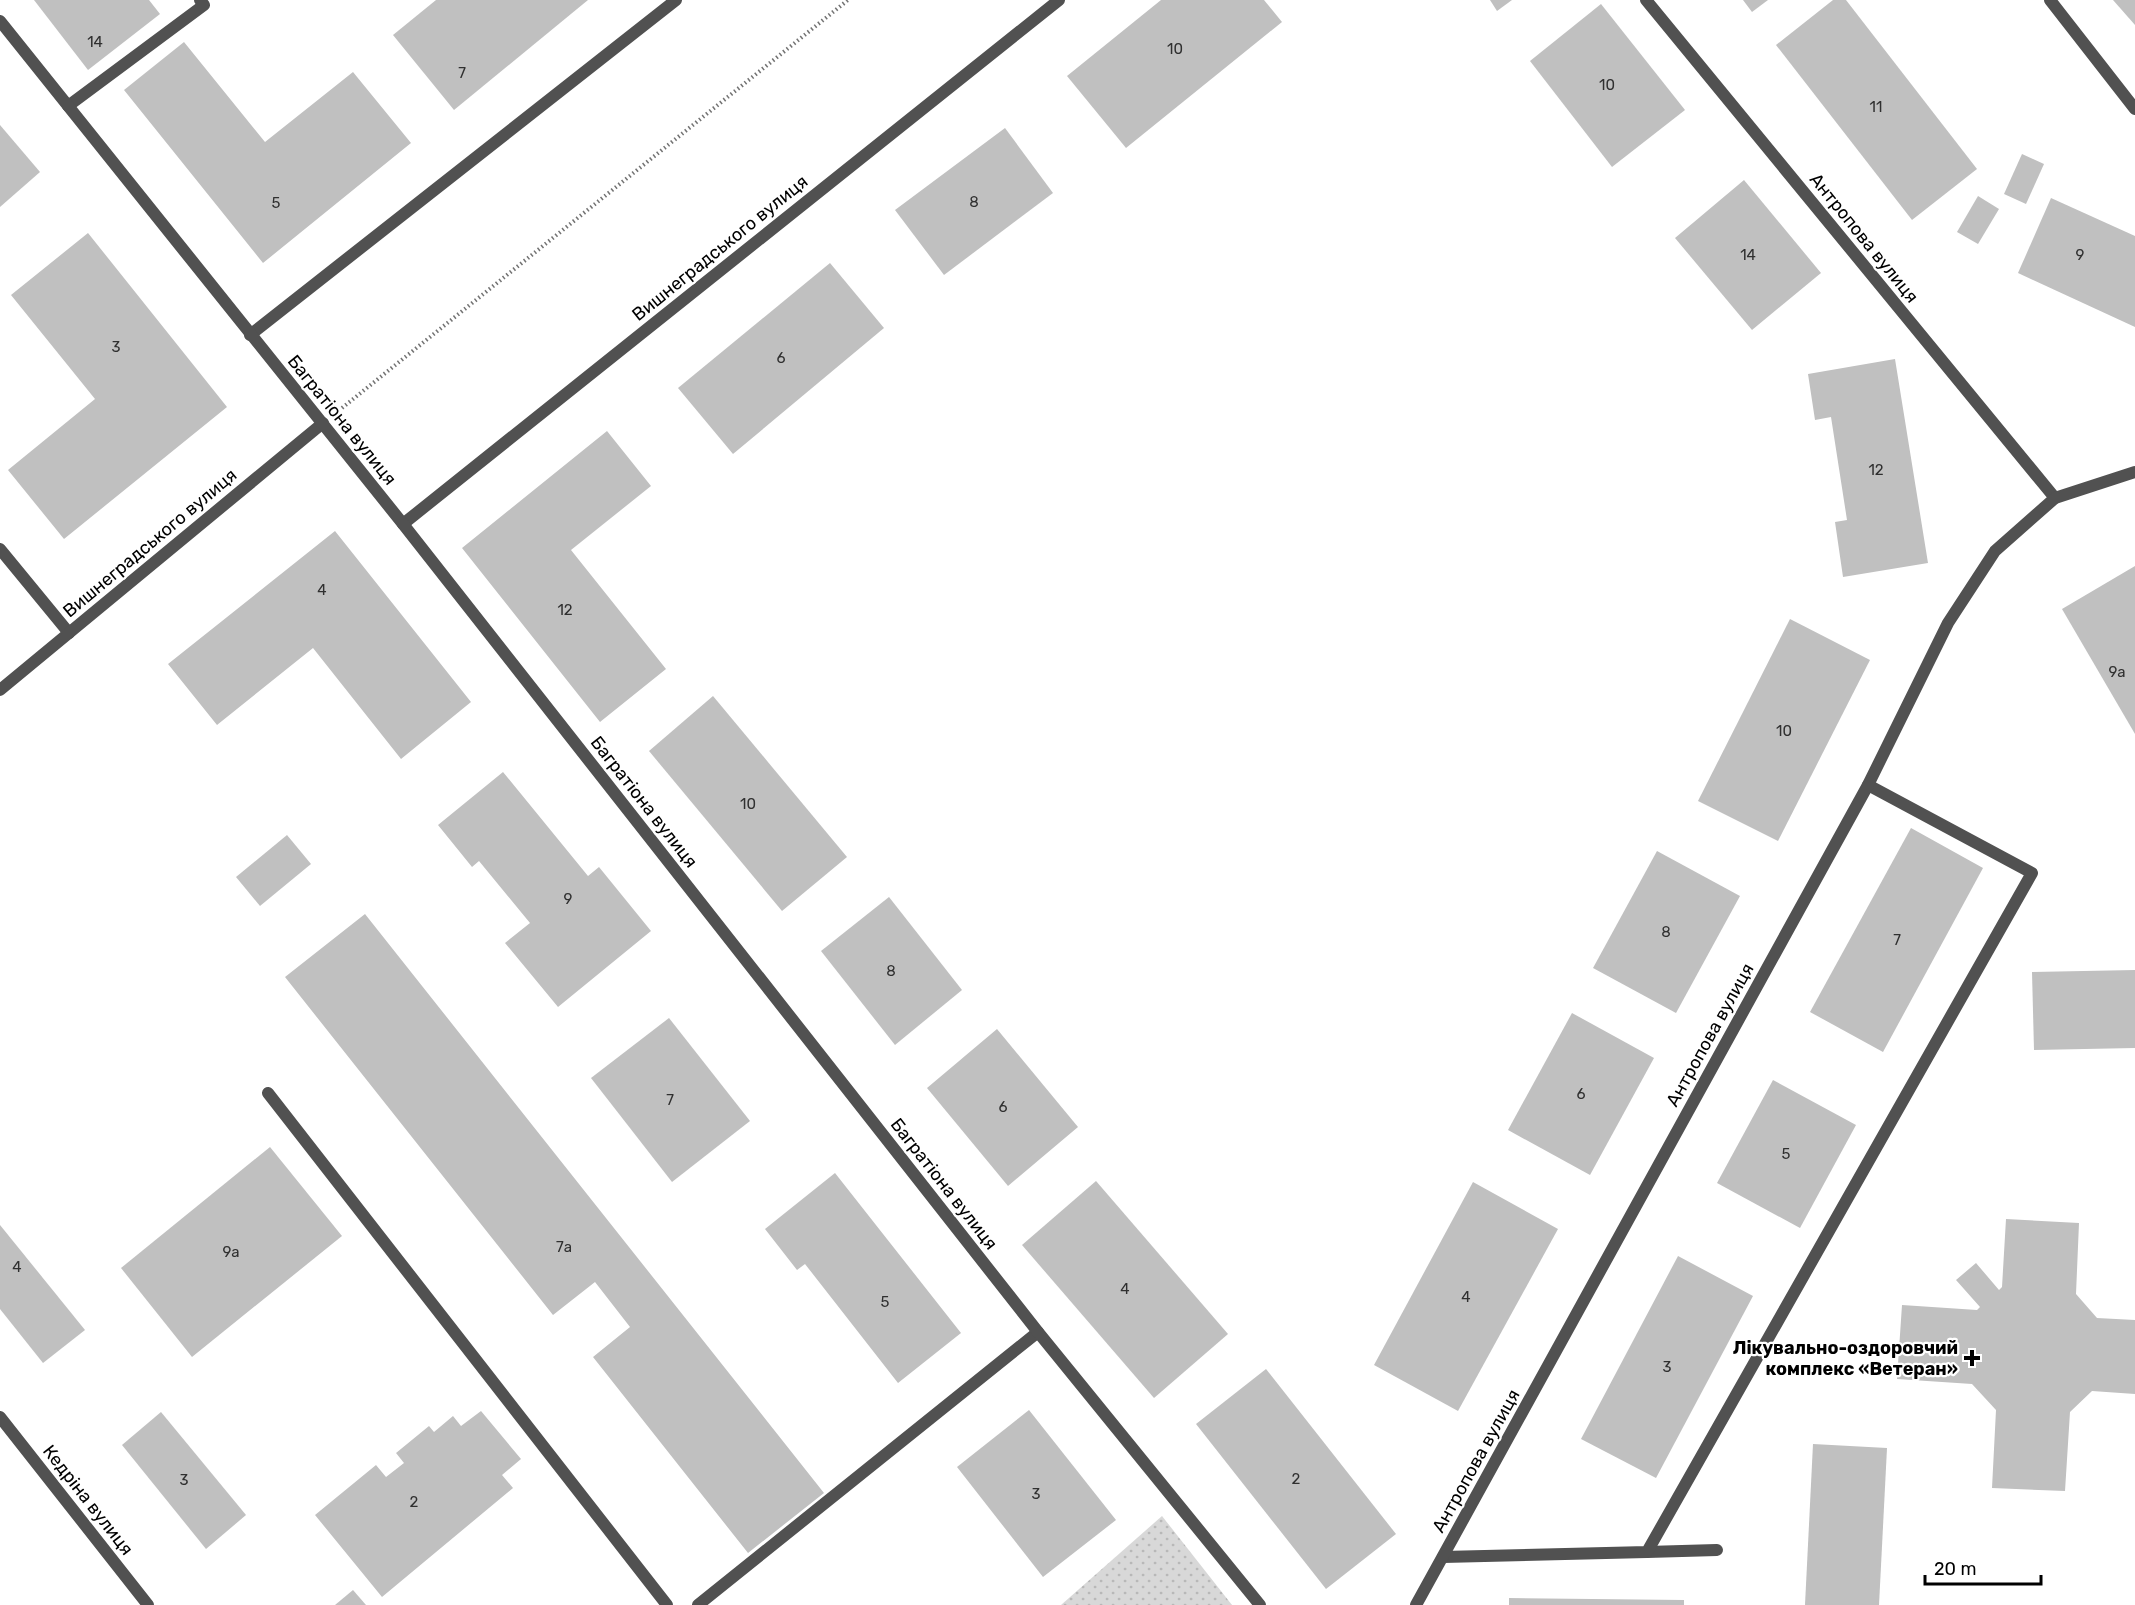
<svg xmlns="http://www.w3.org/2000/svg" width="2135" height="1605" viewBox="0 0 2135 1605" font-family="Rubik,sans-serif">
<style>
.park{fill:url(#park-dots)}
.building{fill:#c0c0c0}
.lines{fill:none;stroke-linecap:round;stroke-linejoin:round}
.path{stroke:#737373;stroke-width:4;stroke-dasharray:1.5 3;stroke-linecap:butt}
.service{stroke:#515151;stroke-width:12}
.minor{stroke:#515151;stroke-width:12}
.tertiary{stroke:#515151;stroke-width:12}
.poi-dot{fill:#000;stroke:#fff;stroke-width:2}
.labels{text-anchor:middle;stroke-width:4.5;stroke-linejoin:round;paint-order:stroke}
.number-label{font-size:15px;fill:#303030}
.street-label{font-size:18px;fill:#000;stroke:#fff}
.poi-label{font-size:18px;font-weight:bold;fill:#000;stroke:#fff;text-anchor:end}
</style>
<defs>
<pattern id="park-dots" width="8" height="8" patternUnits="userSpaceOnUse" patternTransform="scale(1.5)"><rect width="8" height="8" fill="#d8d8d8"/><path d="M2 2h.1M6 6h.1" fill="none" stroke="#b8b8b8" stroke-width="1.8" stroke-linecap="round"/></pattern>
</defs>
<rect width="100%" height="100%" fill="#fff"/>
<path class="park" d="M1162 1516 1232 1605H1061Z"/>
<g class="building">
<path d="M34 0H149L160 14 88 70Z"/>
<path d="M436 0H588L454 110 393 35Z"/>
<path d="M1161 0H1264L1282 22 1126 148 1067 76Z"/>
<path d="M1490 0H1512L1497 11Z"/>
<path d="M1743 0H1768L1752 12Z"/>
<path d="M1833 0H1846L1977 169 1912 220 1776 45Z"/>
<path d="M2113 0H2135V25Z"/>
<path d="M1601 4 1685 110 1612 167 1530 61Z"/>
<path d="M184 42 265 142 353 72 411 143 263 263 124 90Z"/>
<path d="M0 125 40 172 0 207Z"/>
<path d="M1005 128 1053 193 944 275 895 210Z"/>
<path d="M2022 154 2044 164 2026 204 2004 194Z"/>
<path d="M1744 180 1821 273 1752 330 1675 238Z"/>
<path d="M1978 196 1999 209 1978 244 1957 232Z"/>
<path d="M2051 198 2135 236V327L2018 273Z"/>
<path d="M88 233 227 407 64 539 8 470 95 399 11 295Z"/>
<path d="M830 263 884 328 733 454 678 388Z"/>
<path d="M1895 359 1928 563 1843 577 1835 522 1847 520 1831 417 1815 420 1808 374Z"/>
<path d="M607 431 651 486 571 550 666 669 600 722 462 548Z"/>
<path d="M335 531 471 702 401 759 313 648 217 725 168 664Z"/>
<path d="M2135 566V734L2062 609Z"/>
<path d="M1790 619 1870 660 1778 841 1698 801Z"/>
<path d="M713 696 847 857 782 911 649 751Z"/>
<path d="M503 772 588 876 599 867 651 931 558 1007 505 943 530 923 479 861 472 867 438 825Z"/>
<path d="M1911 828 1983 868 1883 1052 1810 1012Z"/>
<path d="M287 835 311 864 260 906 236 877Z"/>
<path d="M1657 851 1740 896 1676 1013 1593 968Z"/>
<path d="M889 897 962 990 895 1045 821 951Z"/>
<path d="M365 914 824 1493 748 1553 593 1357 630 1327 595 1282 553 1315 285 977Z"/>
<path d="M2135 970V1048L2034 1050 2032 972Z"/>
<path d="M1572 1013 1654 1058 1590 1175 1508 1130Z"/>
<path d="M669 1018 750 1121 672 1182 591 1078Z"/>
<path d="M997 1029 1078 1127 1008 1186 927 1088Z"/>
<path d="M1773 1080 1856 1125 1800 1228 1717 1183Z"/>
<path d="M270 1147 342 1236 192 1357 121 1268Z"/>
<path d="M835 1173 961 1333 898 1383 805 1264 797 1270 765 1229Z"/>
<path d="M1096 1181 1228 1334 1154 1398 1022 1245Z"/>
<path d="M1473 1182 1558 1229 1458 1411 1374 1365Z"/>
<path d="M2006 1219 2079 1223 2076 1294 2097 1318 2135 1320V1394L2092 1391 2070 1412 2065 1491 1992 1488 1996 1410 1972 1384 1897 1379 1902 1305 1977 1310 1980 1307 1956 1280 1976 1263 1999 1290 2002 1287Z"/>
<path d="M0 1225 85 1330 43 1363 0 1309Z"/>
<path d="M1678 1256 1753 1296 1656 1478 1581 1439Z"/>
<path d="M1266 1369 1396 1534 1326 1589 1196 1424Z"/>
<path d="M1029 1410 1116 1520 1043 1577 957 1467Z"/>
<path d="M481 1411 521 1459 502 1475 513 1488 382 1597 315 1515 376 1465 386 1477 404 1463 396 1453 429 1426 434 1432 453 1416 461 1426Z"/>
<path d="M161 1412 246 1515 206 1549 122 1445Z"/>
<path d="M1813 1444 1887 1448 1879 1605H1805Z"/>
<path d="M353 1590 366 1605H335Z"/>
<path d="M1509 1598 1684 1600V1605H1509Z"/>
</g>
<g class="lines">
<path class="path" d="M342 408 848 0"/>
<g class="service">
<path d="M2050 0 2135 109"/>
<path d="M68 106 204 5 200 0"/>
<path d="M0 549 69 633"/>
<path d="M268 1093 667 1605"/>
<path d="M1647 1552 1717 1550"/>
<path d="M1443 1557 1647 1552 2032 873 1868 785"/>
<path d="M698 1605 1038 1332"/>
</g>
<g class="minor">
<path d="M1646 0 2055 498"/>
<path d="M250 335 676 0"/>
<path d="M403 524 1059 0"/>
<path d="M0 690 323 423"/>
<path d="M0 1417 148 1605"/>
</g>
<g class="tertiary">
<path d="M0 21 403 524 1038 1332 1260 1605"/>
<path d="M1416 1605 1868 785 1948 623 1995 551 2055 498 2135 472"/>
</g>
</g>
<path class="poi-dot" d="M1969 1349h6v6h6v6h-6v6h-6v-6h-6v-6h6z"/>
<g class="labels">
<g class="number-label">
<text x="95" y="47">14</text>
<text x="1175" y="54">10</text>
<text x="462" y="78">7</text>
<text x="1607" y="90">10</text>
<text x="1876" y="112">11</text>
<text x="974" y="207">8</text>
<text x="276" y="208">5</text>
<text x="1748" y="260">14</text>
<text x="2080" y="260">9</text>
<text x="116" y="352">3</text>
<text x="781" y="363">6</text>
<text x="1876" y="475">12</text>
<text x="322" y="595">4</text>
<text x="565" y="615">12</text>
<text x="2117" y="677">9а</text>
<text x="1784" y="736">10</text>
<text x="748" y="809">10</text>
<text x="568" y="904">9</text>
<text x="1666" y="937">8</text>
<text x="1897" y="945">7</text>
<text x="891" y="976">8</text>
<text x="1581" y="1099">6</text>
<text x="670" y="1105">7</text>
<text x="1003" y="1112">6</text>
<text x="1786" y="1159">5</text>
<text x="564" y="1252">7а</text>
<text x="231" y="1257">9а</text>
<text x="17" y="1272">4</text>
<text x="1125" y="1294">4</text>
<text x="1466" y="1302">4</text>
<text x="885" y="1307">5</text>
<text x="1667" y="1372">3</text>
<text x="1296" y="1484">2</text>
<text x="184" y="1485">3</text>
<text x="1036" y="1499">3</text>
<text x="414" y="1507">2</text>
</g>
<g class="street-label">
<text transform="translate(1864 238) rotate(51)" y="6">Антропова вулиця</text>
<text transform="translate(720 248) rotate(-39)" y="6">Вишнеградського вулиця</text>
<text transform="translate(342 420) rotate(51)" y="6">Багратіона вулиця</text>
<text transform="translate(150 543) rotate(-40)" y="6">Вишнеградського вулиця</text>
<text transform="translate(644 802) rotate(52)" y="6">Багратіона вулиця</text>
<text transform="translate(1710 1035) rotate(-61)" y="6">Антропова вулиця</text>
<text transform="translate(944 1184) rotate(52)" y="6">Багратіона вулиця</text>
<text transform="translate(1476 1461) rotate(-61)" y="6">Антропова вулиця</text>
<text transform="translate(88 1500) rotate(52)" y="6">Кедріна вулиця</text>
</g>
<g class="poi-label">
<text x="1958" y="1354">Лікувально-оздоровчий<tspan x="1958" dy="21">комплекс «Ветеран»</tspan></text>
</g>
</g>
<path d="M1925 1575v9h116v-9" fill="none" stroke="#000000" stroke-width="3"/>
<text x="1934" y="1575" font-size="18" fill="#000000" stroke="#ffffff" stroke-width="4.5" paint-order="stroke">20 m</text>
</svg>
